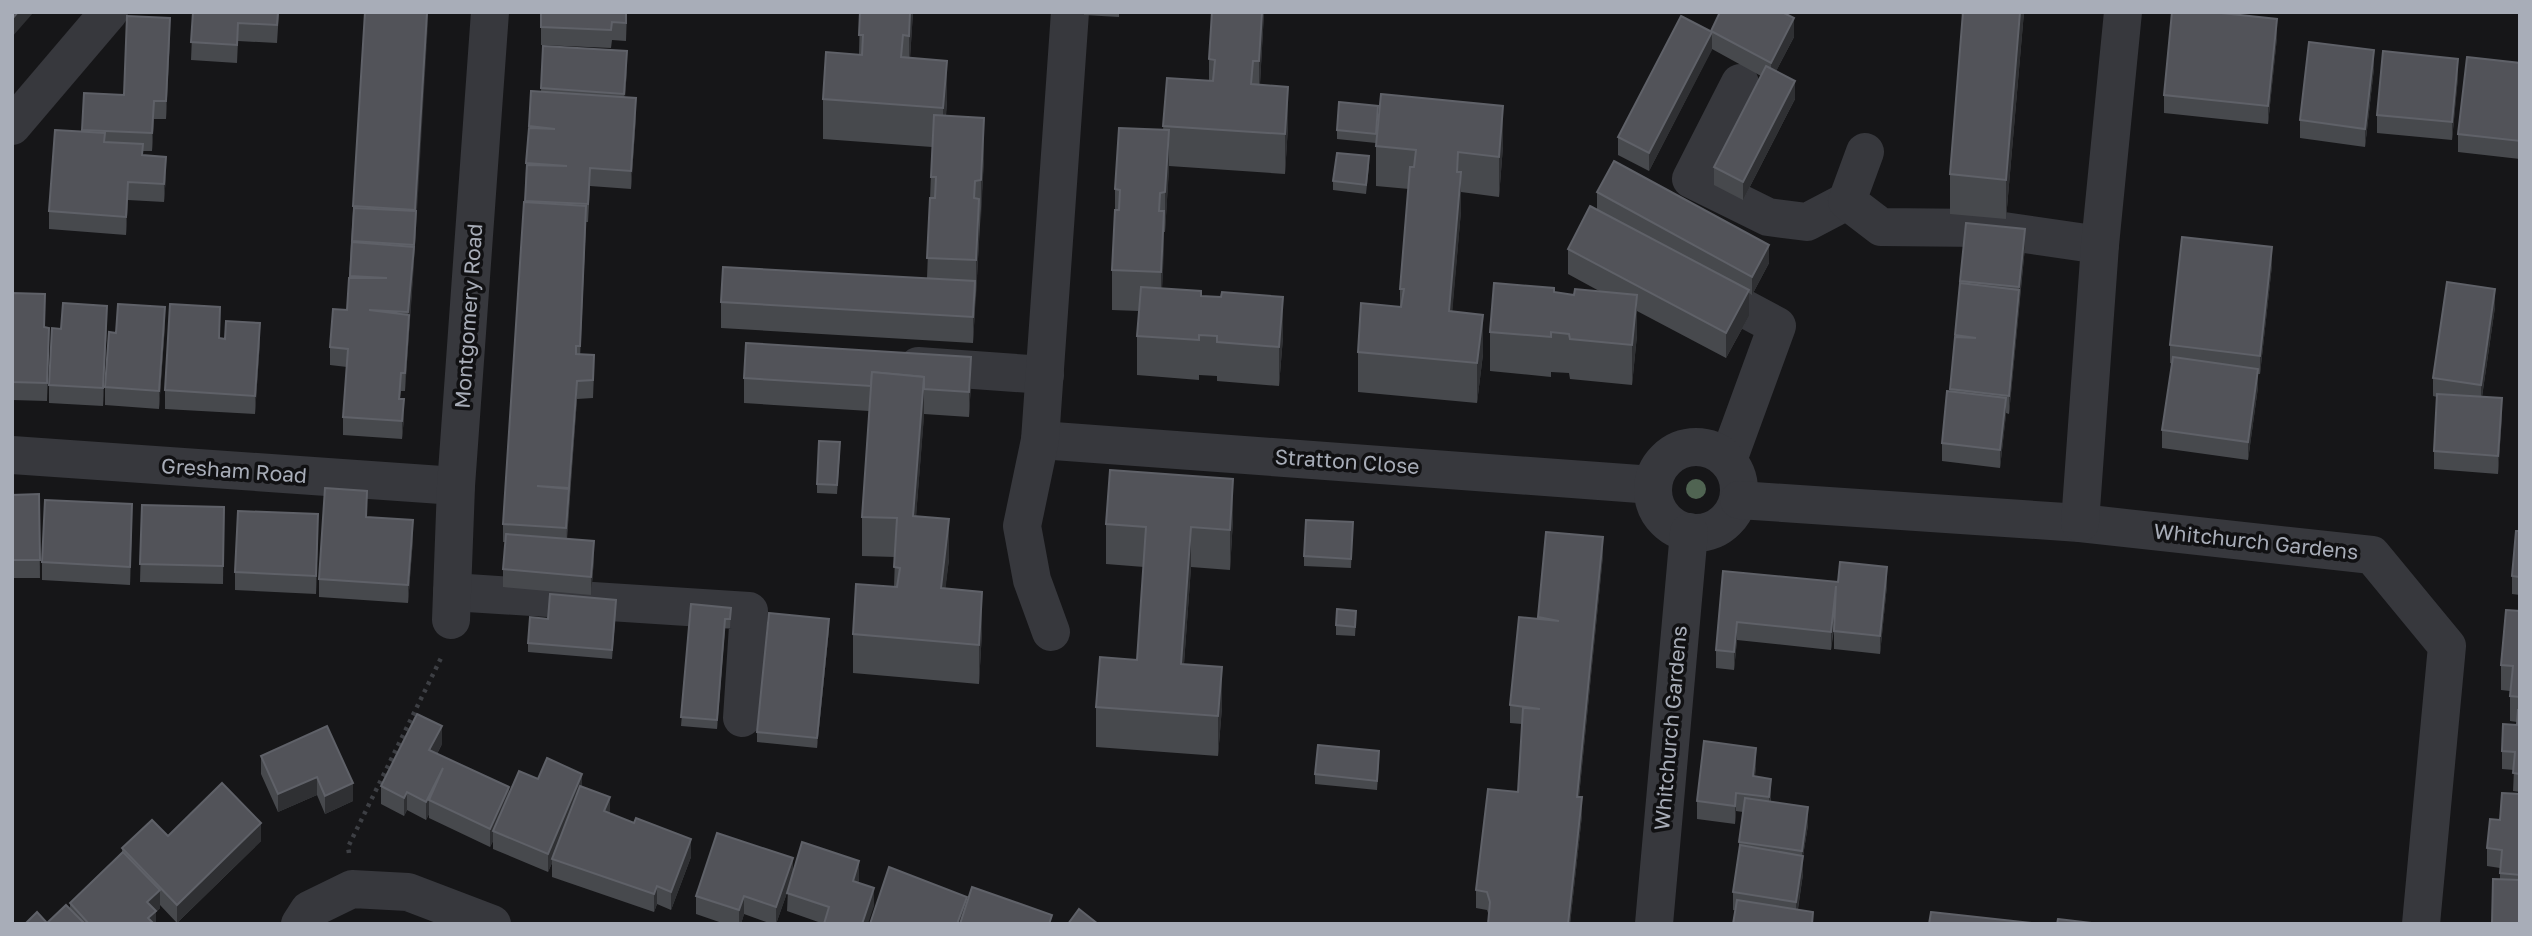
<svg xmlns="http://www.w3.org/2000/svg" width="2532" height="936" viewBox="0 0 2532 936" font-family="'Golos Text',sans-serif">
<style>
.lines{fill:none;stroke-linecap:round;stroke-linejoin:round}
.path{stroke:#3d3f44;stroke-width:4.5;stroke-dasharray:3.5 5;stroke-linecap:butt}
.minor{stroke:#37383d;stroke-width:38}
.tree{fill:#506452}
.wall{fill:#47494d}
.shaded-wall{fill:#2f3033}
.building{fill:#525359;stroke:#5f6168;stroke-width:2}
.labels{text-anchor:middle;stroke-width:7;stroke-linejoin:round;paint-order:stroke}
.street-label{font-size:21px;fill:#a8adb8;stroke:#111113}
</style>
<rect width="100%" height="100%" fill="#161618"/>
<g class="lines">
<path class="path" d="M349 853 348 847 442 656"/>
<g class="minor">
<path d="M1740 83 1691 179 1768 217 1807 222 1847 201"/>
<path d="M12 126 109 12"/>
<path d="M1865 152 1847 201 1881 227 1983 228 2100 245"/>
<path d="M1704 287 1777 326 1728 460"/>
<path d="M918 366 1045 375"/>
<path d="M1040 440 1653 485"/>
<circle cx="1696" cy="490" r="43"/>
<path d="M12 455 456 486"/>
<path d="M1739 500 2080 523 2372 555 2447 646 2421 924"/>
<path d="M2080 523 2100 245 2123 12"/>
<path d="M452 592 749 611 742 718"/>
<path d="M451 620 456 486 490 12"/>
<path d="M1051 632 1032 580 1022 526 1040 440 1070 12"/>
<path d="M300 924 309 910 352 889 408 892 492 924"/>
<path d="M1654 924 1689 532"/>
</g>
</g>
<circle class="tree" cx="1696" cy="489" r="10"/>
<g class="wall">
<path d="M193 12H279L277 43 238 41 237 63 191 60Z"/>
<path d="M365 12H428L416 212V229L405 391H401L400 399 404 417 402 439 343 435V417L347 367 330 365V347L347 310Z"/>
<path d="M541 12H627L626 41 612 40 611 48 541 45Z"/>
<path d="M860 12H913L910 58 947 100 946 116 984 158 973 343 721 328V302L927 278 932 147 823 139V99L859 54Z"/>
<path d="M1084 12H1119V17L1084 15Z"/>
<path d="M1264 12 1260 84 1288 126 1285 174 1169 166 1165 232H1164L1162 288 1201 296 1283 337 1279 386 1217 381V376L1199 375V380L1137 375V336L1139 311 1112 310V270L1115 210V189L1163 130 1167 78 1209 81V59Z"/>
<path d="M1957 12H2024L2006 219 1950 214V174L1963 15Z"/>
<path d="M1711 32 1794 37 1776 71 1795 99 1743 200 1714 185V167L1761 76 1712 49 1649 171 1618 155V137Z"/>
<path d="M170 36 166 119H154L152 151H143V156L166 175 164 202 128 200 126 235 49 229V211L82 132 84 93 124 95Z"/>
<path d="M2277 37 2268 124 2164 113V95Z"/>
<path d="M543 46 627 69 625 97 636 116 631 189 590 186 588 222H586L580 354 594 373 593 398 577 399 567 539 594 559 591 595 503 587V569L506 542H503V524L525 202 526 163 531 91H541Z"/>
<path d="M2520 63V159L2458 152V134Z"/>
<path d="M2374 68 2365 147 2300 138V120Z"/>
<path d="M2458 77 2452 140 2377 133V115Z"/>
<path d="M1378 115 1376 143 1337 139V130Z"/>
<path d="M1376 146H1503L1499 197 1461 192V211L1452 311 1483 354 1477 403 1358 392V352L1400 307V289L1409 189 1376 186Z"/>
<path d="M1369 166 1366 194 1333 190V181Z"/>
<path d="M1597 192 1769 263 1752 295 1749 293V316L1726 358 1637 311V335L1632 385 1570 379 1569 373 1551 372V377L1490 371V332L1554 293 1574 295 1601 292 1568 274V249L1597 209Z"/>
<path d="M2025 247 2009 414 2006 413 2000 468 1942 461V443L1950 392 1960 281Z"/>
<path d="M2272 265 2260 374H2258V387L2248 460 2162 448V430L2172 364 2170 363V345Z"/>
<path d="M12 293 44 327 49 346 47 401 12 400Z"/>
<path d="M2495 307 2482 397 2502 416 2498 474 2434 469V451L2437 397 2433 396V378Z"/>
<path d="M107 324 103 406 49 403V385L61 329Z"/>
<path d="M165 325 159 409 105 405V387L116 333Z"/>
<path d="M220 325V338L260 341 255 414 165 409V390Z"/>
<path d="M744 378 971 383 969 417 924 414 916 516 949 559 945 589 982 631 979 684 853 673V634L894 587 895 557 862 556V517L869 411 744 403Z"/>
<path d="M840 451 837 494 817 493V484Z"/>
<path d="M39 494 40 578H12V495Z"/>
<path d="M142 505 224 507 223 584 140 582Z"/>
<path d="M367 517 413 539 408 603 319 597V579Z"/>
<path d="M1233 519 1230 570 1191 567 1184 664 1222 707 1218 756 1096 747V707L1137 660 1144 567 1106 564V524Z"/>
<path d="M132 522 130 585 42 580V562Z"/>
<path d="M1353 522 1351 568 1304 566V556Z"/>
<path d="M2520 531V595L2512 594V576Z"/>
<path d="M318 532 316 594 235 590V572Z"/>
<path d="M1546 532 1603 555 1579 797 1582 815 1570 924H1488L1489 916 1487 910 1476 908V890L1518 792 1522 724 1510 723V705L1538 619Z"/>
<path d="M1723 571 1838 582 1887 585 1880 654 1834 649V629L1831 650 1737 640 1734 670 1716 668V650Z"/>
<path d="M691 604 731 608 730 628H725L717 729 681 726Z"/>
<path d="M616 609 612 659 528 652V643L548 619Z"/>
<path d="M2520 611V792L2513 791 2514 770 2502 769V751L2517 725V722L2510 721V691L2501 690V665Z"/>
<path d="M1356 620 1355 636 1336 635V625Z"/>
<path d="M829 629 817 748 757 742V732Z"/>
<path d="M442 744 437 754 509 793 538 779 582 787 610 813 691 857 671 910 657 904 654 912 552 877V863L548 872 493 849V841L490 847 429 818V814L426 820 407 810 404 816 381 804V786Z"/>
<path d="M261 756 353 783V801L325 814 317 795 278 812 261 774Z"/>
<path d="M1379 761 1377 790 1315 784V774Z"/>
<path d="M1756 766 1755 776 1771 797V802L1808 825 1803 856V874L1798 909 1813 924 1733 910V892L1739 853V842L1743 812 1736 811 1735 824 1697 819V801Z"/>
<path d="M2520 794V924L2500 879V868L2487 866V848L2500 820Z"/>
<path d="M168 836 261 841 177 923 160 905V908L156 912V924H25L47 923 70 908V903L122 852V848Z"/>
<path d="M793 874 859 879 858 883 874 906 824 924 787 911 788 890 776 924H772L744 914 741 924H725L696 914V896Z"/>
</g>
<g class="shaded-wall">
<path d="M18 12H33V13L12 37V19Z"/>
<path d="M428 12V23L414 263 415 210Z"/>
<path d="M910 12H913L909 75V36Z"/>
<path d="M1262 12H1264L1259 101V61Z"/>
<path d="M2020 12H2024L2006 219V180Z"/>
<path d="M170 18V36L166 119V101Z"/>
<path d="M1794 18V37L1771 81V63Z"/>
<path d="M2277 19V37L2268 124V106Z"/>
<path d="M1712 32V50L1649 171V153Z"/>
<path d="M2374 50V68L2365 147V129Z"/>
<path d="M627 51V69L624 112V94Z"/>
<path d="M2458 59V77L2452 140V122Z"/>
<path d="M947 61V100L943 148V108Z"/>
<path d="M1795 81V99L1743 200V182Z"/>
<path d="M1288 87V126L1285 174V134Z"/>
<path d="M636 98V116L631 189V171Z"/>
<path d="M154 101V119L152 151V133Z"/>
<path d="M1503 106V146L1499 197V157Z"/>
<path d="M984 118V158L981 220V180Z"/>
<path d="M1169 130V170L1165 232V192Z"/>
<path d="M166 157V175L164 202V184Z"/>
<path d="M1461 172V211L1449 351V311Z"/>
<path d="M128 182V200L126 235V217Z"/>
<path d="M979 199V238L976 300V260Z"/>
<path d="M586 206V224L580 364V346Z"/>
<path d="M1164 211V251L1161 312V272Z"/>
<path d="M2025 229V247L2019 305V287Z"/>
<path d="M1769 245V263L1752 295V277Z"/>
<path d="M414 247V265L405 391 408 312Z"/>
<path d="M2272 247V265L2260 374V356Z"/>
<path d="M975 281V307L973 343V317Z"/>
<path d="M2495 289V307L2481 403V385Z"/>
<path d="M1749 290V316L1726 358V333Z"/>
<path d="M2019 290V308L2009 414V396Z"/>
<path d="M1637 295V335L1632 385V345Z"/>
<path d="M1283 297V337L1279 386V347Z"/>
<path d="M107 306V324L103 406V388Z"/>
<path d="M165 307V325L159 409V391Z"/>
<path d="M1483 315V354L1477 403V363Z"/>
<path d="M260 323V341L255 414V396Z"/>
<path d="M971 357V383L969 417V392Z"/>
<path d="M2258 369V387L2248 460V442Z"/>
<path d="M924 377V417L913 555V516Z"/>
<path d="M577 381V399L566 546 569 488Z"/>
<path d="M2006 398V416L2000 468V450Z"/>
<path d="M2502 398V416L2498 474V456Z"/>
<path d="M404 399V417L402 439V421Z"/>
<path d="M1233 479V519L1230 570V530Z"/>
<path d="M132 504V522L130 585V567Z"/>
<path d="M318 514V532L316 594V576Z"/>
<path d="M949 519V559L941 628V588Z"/>
<path d="M413 520V539L408 603V585Z"/>
<path d="M1191 527V567L1181 704V664Z"/>
<path d="M1603 537V555L1577 815V797Z"/>
<path d="M594 541V559L591 595V577Z"/>
<path d="M1887 567V585L1880 654V636Z"/>
<path d="M1836 586V604L1831 650V632Z"/>
<path d="M982 592V631L979 684V645Z"/>
<path d="M725 619V628L717 729V720Z"/>
<path d="M829 619V629L817 748V738Z"/>
<path d="M1737 622V640L1734 670V652Z"/>
<path d="M1222 667V707L1218 756V716Z"/>
<path d="M442 726V744L429 769V750Z"/>
<path d="M1756 748V766L1753 794V776Z"/>
<path d="M443 768 429 800V814L426 820V802Z"/>
<path d="M582 774V792L552 859V863L548 872V854Z"/>
<path d="M317 777V795L278 812V794Z"/>
<path d="M1771 779V797L1769 815V797Z"/>
<path d="M353 783V801L325 814V796Z"/>
<path d="M509 787V805L493 831V841L490 847V829Z"/>
<path d="M407 792V810L404 816V798Z"/>
<path d="M1736 793V811L1735 824V806Z"/>
<path d="M610 797V815L604 811Z"/>
<path d="M1582 797V815L1570 924H1568Z"/>
<path d="M1808 807V825L1803 856V874L1796 920V902L1802 868V851Z"/>
<path d="M261 823V841L177 923V905Z"/>
<path d="M691 839V857L671 910V892Z"/>
<path d="M793 858V876L776 924V907Z"/>
<path d="M859 861V879L853 900V881Z"/>
<path d="M657 886V904L654 912V894Z"/>
<path d="M874 888V906L868 924H862Z"/>
<path d="M160 890V908L156 912V924H148L147 902Z"/>
<path d="M744 896V914L741 924H739V910Z"/>
<path d="M967 897V915L963 924H957Z"/>
</g>
<g class="building">
<path d="M12 12H18L12 19Z"/>
<path d="M193 12H278L277 25 238 23 237 45 191 42Z"/>
<path d="M365 12H427L415 210 353 206Z"/>
<path d="M541 12H626V23L612 22 611 30 541 27Z"/>
<path d="M860 12H910L909 36 903 35 901 57 947 61 943 108 823 99 826 52 862 55 863 35H859Z"/>
<path d="M1212 12H1262L1259 61H1253L1251 84 1288 87 1285 134 1163 126 1167 78 1213 81 1215 60 1209 59Z"/>
<path d="M1720 12H1782L1794 18 1771 63 1711 31Z"/>
<path d="M1963 12H2020L2006 180 1950 174Z"/>
<path d="M2172 12H2212L2277 19 2268 106 2164 95Z"/>
<path d="M127 16 170 18 166 101H154L152 133 82 130 84 93 124 95Z"/>
<path d="M1681 16 1712 32 1649 153 1618 137Z"/>
<path d="M2309 42 2374 50 2365 129 2300 120Z"/>
<path d="M543 46 627 51 624 94 541 88Z"/>
<path d="M2383 51 2458 59 2452 122 2377 115Z"/>
<path d="M2467 57 2520 63V141L2458 134Z"/>
<path d="M1766 66 1795 81 1743 182 1714 167Z"/>
<path d="M531 91 636 98 631 171 590 168 588 204 525 201 527 165 567 166 526 163 529 128 555 129 529 126Z"/>
<path d="M1381 94 1503 106 1499 157 1458 152 1457 172H1461L1449 311 1483 315 1477 363 1358 352 1361 303 1401 307 1404 289H1400L1410 167H1414L1416 150 1376 146Z"/>
<path d="M1339 102 1378 106 1376 134 1337 130Z"/>
<path d="M934 115 984 118 981 180 975 181 974 198 979 199 976 260 927 258 930 198H935L936 177H931Z"/>
<path d="M1119 128 1169 130 1165 192 1160 193 1159 211H1164L1161 272 1112 270 1115 210H1119L1120 190 1115 189Z"/>
<path d="M55 130 105 133 104 142 143 144 142 155 166 157 164 184 128 182 126 217 49 211Z"/>
<path d="M1337 153 1369 156 1366 185 1333 181Z"/>
<path d="M1614 161 1769 245 1752 277 1597 192Z"/>
<path d="M524 202 586 206 580 346H576V354L594 355 593 380 577 381 569 488 537 486 569 489 566 528 503 524Z"/>
<path d="M1590 206 1749 290 1726 333 1568 249Z"/>
<path d="M354 208 416 211 414 245 352 241Z"/>
<path d="M1966 223 2025 229 2019 287 1960 281Z"/>
<path d="M2182 237 2272 247 2260 356 2170 345Z"/>
<path d="M352 242 414 247 408 312 369 310 409 315 405 373H401L399 399H404L402 421 343 417 348 349 330 347 333 309 347 310 349 278H387L350 276Z"/>
<path d="M723 267 975 281 973 317 721 302Z"/>
<path d="M2447 282 2495 289 2481 385 2433 378Z"/>
<path d="M1494 283 1554 288V292L1574 295 1575 289 1637 295 1632 345 1570 339 1569 334 1551 332V337L1490 332Z"/>
<path d="M1960 283 2019 290 2009 396 1950 389 1955 337 1976 338 1955 335Z"/>
<path d="M1141 287 1201 291V296L1221 297 1222 292 1283 297 1279 347 1217 342V336L1199 335V340L1137 336Z"/>
<path d="M12 293 45 294 44 327 49 328 47 383 12 382Z"/>
<path d="M63 303 107 306 103 388 49 385 52 328 61 329Z"/>
<path d="M118 304 165 307 159 391 105 387 109 332 116 333Z"/>
<path d="M170 304 220 307 219 338 225 339 226 321 260 323 255 396 165 390Z"/>
<path d="M746 343 971 357 969 392 924 389V377L872 372 871 386 744 378Z"/>
<path d="M2173 357 2258 369 2248 442 2162 430Z"/>
<path d="M872 372 924 377 913 516 949 519 941 588 982 592 979 645 853 634 856 584 897 587 900 568 894 567 897 518 862 517Z"/>
<path d="M1947 391 2006 398 2000 450 1942 443Z"/>
<path d="M2437 394 2502 398 2498 456 2434 451Z"/>
<path d="M819 441 840 442 837 485 817 484Z"/>
<path d="M1110 470 1233 479 1230 530 1191 527 1181 664 1222 667 1218 716 1096 707 1100 657 1137 660 1146 527 1106 524Z"/>
<path d="M325 488 367 491 366 517 413 520 408 585 319 579Z"/>
<path d="M39 494 40 560H12V495Z"/>
<path d="M45 500 132 504 130 567 42 562Z"/>
<path d="M142 505 224 507 223 566 140 564Z"/>
<path d="M238 511 318 514 316 576 235 572Z"/>
<path d="M1306 520 1353 522 1351 559 1304 556Z"/>
<path d="M2516 531H2520V577L2512 576Z"/>
<path d="M1546 532 1603 537 1577 797H1582L1568 924H1488L1490 902 1487 892 1476 890 1488 789 1518 792 1523 708 1540 709 1510 705 1519 617 1559 621 1538 617Z"/>
<path d="M506 534 594 541 591 577 503 569Z"/>
<path d="M1840 562 1887 567 1880 636 1834 631 1836 586 1831 632 1737 622 1734 652 1716 650 1723 571 1838 582Z"/>
<path d="M550 594 616 600 612 650 528 643 530 617 548 619Z"/>
<path d="M691 604 731 608 730 619H725L717 720 681 717Z"/>
<path d="M1337 609 1356 611 1355 627 1336 625Z"/>
<path d="M2506 610 2520 611V697L2510 696 2513 666 2501 665Z"/>
<path d="M769 613 829 619 817 738 757 732Z"/>
<path d="M2518 710H2520V774L2513 773 2515 752 2502 751 2503 724 2517 725Z"/>
<path d="M417 714 442 726 429 750 509 787 490 829 429 800 443 768 426 802 407 792 404 798 381 786Z"/>
<path d="M327 726 353 783 325 796 317 777 278 794 261 756Z"/>
<path d="M1704 741 1756 748 1753 776 1771 779 1769 797 1736 793 1735 806 1697 801Z"/>
<path d="M1318 745 1379 751 1377 781 1315 774Z"/>
<path d="M547 758 582 774 548 854 493 831 519 771 538 779Z"/>
<path d="M222 783 261 823 177 905 122 848 152 820 168 836Z"/>
<path d="M580 786 610 797 604 811 634 823 636 818 691 839 671 892 657 886 654 894 552 859Z"/>
<path d="M2502 793 2520 794V875L2500 873 2502 850 2487 848 2490 819 2500 820Z"/>
<path d="M1745 798 1808 807 1802 851 1739 842Z"/>
<path d="M717 833 793 858 776 907 744 896 739 910 696 896Z"/>
<path d="M802 842 859 861 853 881 874 888 862 924H824L829 907 787 893Z"/>
<path d="M1740 845 1803 856 1796 902 1733 892Z"/>
<path d="M123 852 160 890 147 902 156 911 148 918 154 924H89L70 903Z"/>
<path d="M889 867 967 897 957 924H870Z"/>
<path d="M2493 879 2520 880V924H2492Z"/>
<path d="M972 887 1052 915 1049 924H960Z"/>
<path d="M1737 900 1813 912 1812 924H1733Z"/>
<path d="M66 905 85 924H25L37 912 47 923Z"/>
<path d="M1079 909 1098 924H1068Z"/>
<path d="M1931 912 2040 924H1929Z"/>
<path d="M2058 919 2100 924H2057Z"/>
</g>
<g class="labels">
<g class="street-label">
<text transform="translate(469 316) rotate(-86)" y="7">Montgomery Road</text>
<text transform="translate(1347 462) rotate(4)" y="7">Stratton Close</text>
<text transform="translate(234 471) rotate(4)" y="7">Gresham Road</text>
<text transform="translate(2256 542) rotate(6)" y="7">Whitchurch Gardens</text>
<text transform="translate(1671 728) rotate(-85)" y="7">Whitchurch Gardens</text>
</g>
</g>
<rect width="2532" height="936" fill="none" stroke="#a8adb8" stroke-width="28"/>
</svg>
